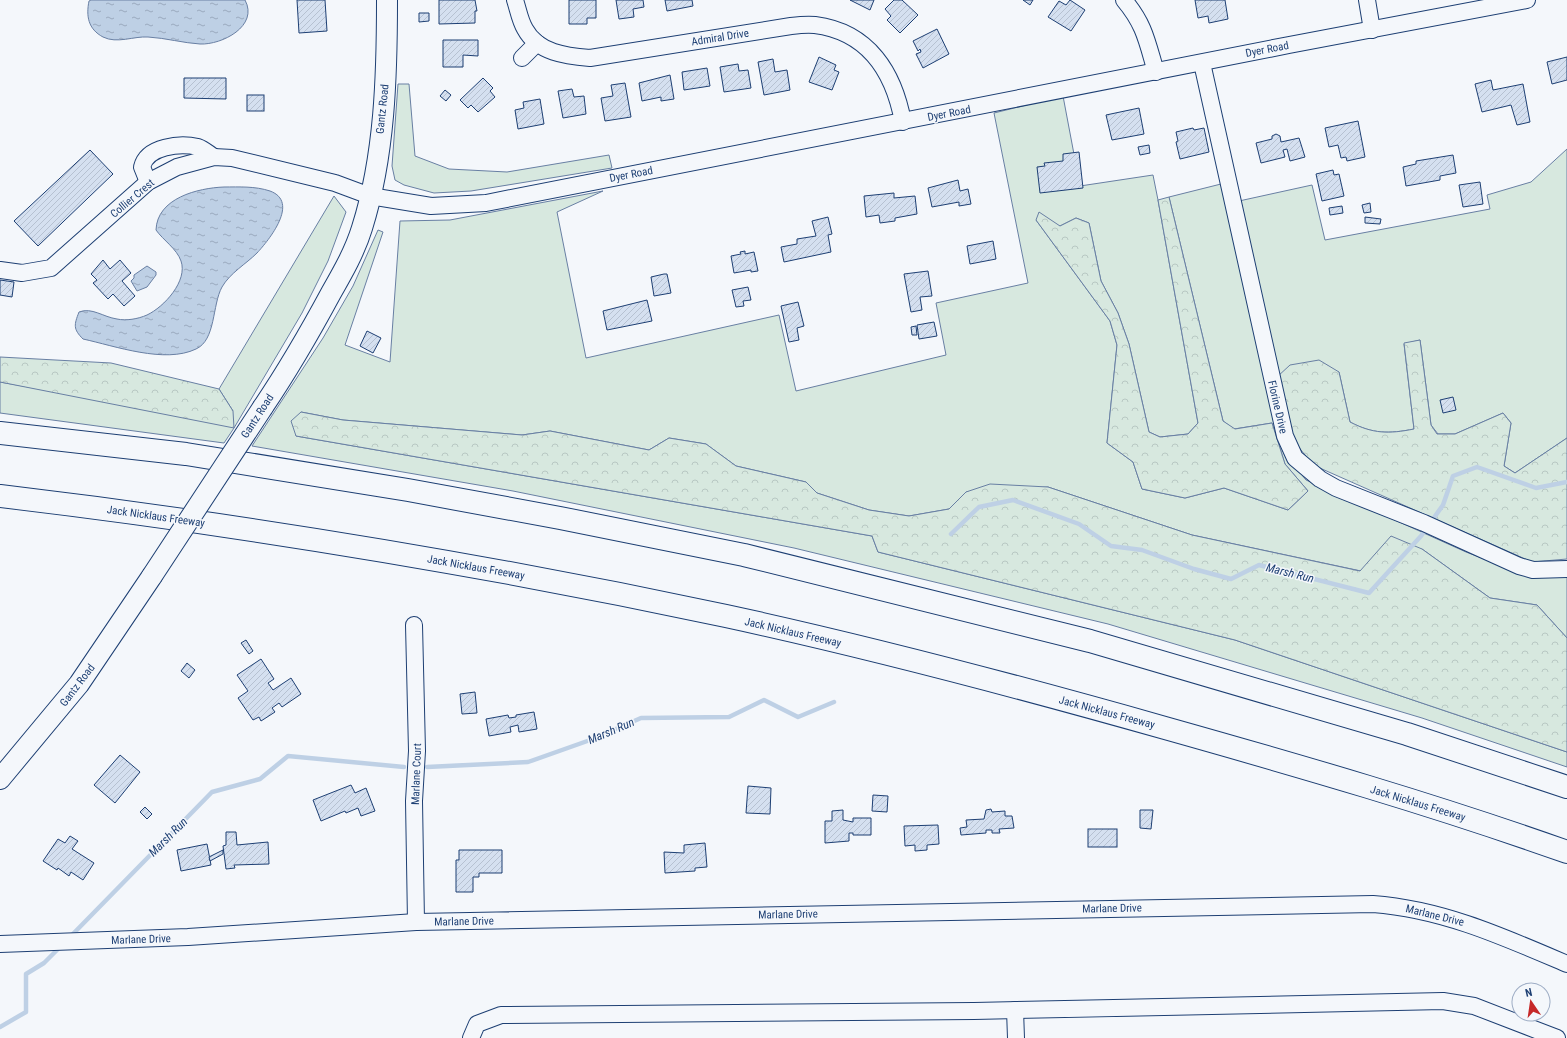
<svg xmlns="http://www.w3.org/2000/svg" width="1567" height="1038" viewBox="0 0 1567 1038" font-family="'Roboto Condensed',sans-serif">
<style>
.green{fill:#d7e8df;stroke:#687fa3}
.forest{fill:url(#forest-crowns);stroke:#687fa3}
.water{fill:url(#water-ripples);stroke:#687fa3}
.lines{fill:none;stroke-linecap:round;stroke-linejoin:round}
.stream{stroke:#bed0e5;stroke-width:4.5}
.building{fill:url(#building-hatch);stroke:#1d3f73}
.minor-casing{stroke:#1d3f73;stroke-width:18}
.major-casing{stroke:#1d3f73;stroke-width:22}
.highway-casing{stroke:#1d3f73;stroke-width:24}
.minor{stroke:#f4f7fb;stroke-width:16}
.major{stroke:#f4f7fb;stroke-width:20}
.highway{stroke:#f4f7fb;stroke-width:22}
.major-bridge-casing{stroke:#1d3f73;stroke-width:22;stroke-linecap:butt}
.major-bridge{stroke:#f4f7fb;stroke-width:20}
.labels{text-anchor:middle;stroke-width:3;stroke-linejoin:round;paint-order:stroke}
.street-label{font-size:11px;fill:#1d3f73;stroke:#f4f7fb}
.water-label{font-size:12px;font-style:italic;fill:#1d3f73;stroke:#f4f7fb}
</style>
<defs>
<pattern id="forest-crowns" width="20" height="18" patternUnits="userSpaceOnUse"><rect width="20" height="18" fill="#d7e8df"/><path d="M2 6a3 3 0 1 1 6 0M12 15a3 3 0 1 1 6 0" fill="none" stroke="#b8c8c3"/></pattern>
<pattern id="water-ripples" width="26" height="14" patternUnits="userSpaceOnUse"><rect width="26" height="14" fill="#bed0e5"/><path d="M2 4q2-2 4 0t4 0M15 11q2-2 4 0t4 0" fill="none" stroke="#9aaabe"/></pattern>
<pattern id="building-hatch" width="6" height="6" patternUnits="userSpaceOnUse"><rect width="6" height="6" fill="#d5e0f0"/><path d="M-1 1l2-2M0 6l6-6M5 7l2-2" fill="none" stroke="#b6c1d1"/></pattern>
</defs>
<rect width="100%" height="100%" fill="#f4f7fb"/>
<g class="green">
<path d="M398 84H409L415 156 449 169 507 172 609 155 612 168 471 191 434 193 404 185 395 180 392 166Z"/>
<path d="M1063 96 1080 186 1153 175 1158 200 1198 423 1188 434 1160 437 1149 432 1129 344 1118 313 1101 281 1089 223 1076 218 1060 226 1036 220 1110 321 1117 345 1107 443 1133 462 1142 489 1185 498 1224 488 1288 510 1308 491 1285 464 1272 423 1234 429 1223 421 1169 197 1221 184 1289 459 1306 480 1466 552 1521 573 1567 574V638L1537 605 1490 598 1422 549 1361 571 1192 535 1048 487 966 492 949 509 909 516 869 510 817 493 806 482 736 466 706 444 669 438 649 450 550 431 522 435 343 420 301 412 296 436 872 536 878 552 1235 640 1567 752V767L1422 718 1108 624 794 548 513 491 252 446 323 338 353 286 378 230 383 232 345 345 390 362 400 221 450 220 603 191 557 212 586 358 779 315 796 391 946 355 936 303 1028 283 994 113Z"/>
<path d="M1567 149V438L1515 473 1504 466 1511 423 1503 413 1455 434H1438L1431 425 1420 340 1404 344 1414 429C1389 434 1372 434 1350 422L1339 372 1277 377 1239 201 1312 185 1325 240 1490 209 1487 195 1531 182Z"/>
<path d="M334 196 346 212 328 261 302 313 234 428 224 443 0 413V382L51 391 233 411 219 389Z"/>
</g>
<g class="forest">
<path d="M1169 197 1223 421 1235 429 1272 423 1285 464 1308 491 1288 510 1224 488 1185 498 1142 489 1133 462 1107 443 1117 345 1110 321 1036 220 1039 212 1060 226 1076 218 1089 223 1101 281 1118 313 1129 344 1149 432 1160 437 1188 434 1198 423 1158 200Z"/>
<path d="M1420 340 1431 425 1437 434H1455L1503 413 1511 423 1504 466 1515 473 1567 438V559L1532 562 1313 465 1293 440 1277 377 1290 365 1319 360 1339 372 1350 422C1373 434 1389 434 1414 429L1404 343Z"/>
<path d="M0 357 111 363 219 389 233 411 234 428 0 382Z"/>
<path d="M301 412 343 420 522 435 550 431 649 450 669 438 706 444 736 466 806 482 817 493 869 510 909 516 949 509 966 492 990 484 1048 487 1192 535 1360 571 1391 536 1422 549 1490 598 1537 605 1567 638V752L1235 640 878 552 872 536 296 436 291 421Z"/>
</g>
<g class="water">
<path d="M91 0H245C259 26 222 45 200 44 183 43 166 38 148 37 134 36 117 44 103 37 88 29 86 16 89 1Z"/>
<path d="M224 187C239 187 255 186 270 191 300 202 269 240 257 253 246 264 230 273 222 287 212 305 216 340 196 349 165 364 115 346 83 339 73 329 74 325 79 312 92 307 103 317 117 319 126 321 138 319 147 315 164 307 188 281 181 261 177 249 163 240 156 230 157 198 198 188 224 187Z"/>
<path d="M147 266 156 272V275L147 287 137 291 131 281 134 278V275Z"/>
</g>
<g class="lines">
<g class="stream">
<path d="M951 534 979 507 1013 500 1079 524 1111 546 1142 550 1194 569 1231 579 1259 565 1369 593 1421 536 1443 505 1453 476 1477 467 1536 488 1567 482"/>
<path d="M427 767 528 762 593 739 641 718 729 717 764 700 798 717 834 702"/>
<path d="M70 937 212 792 260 779 288 756 404 767"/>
<path d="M0 1027 26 1012V974L44 963 61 946"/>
</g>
</g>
<g class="building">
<path d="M297 0H325L327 31 299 33Z"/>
<path d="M439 0H475L477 11H475V23L439 24Z"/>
<path d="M569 0H596V18H587V24H569Z"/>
<path d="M616 0H643L644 7 633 9 634 17 619 19Z"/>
<path d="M665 0H692L693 6 667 11Z"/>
<path d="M850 0H874L870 10Z"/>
<path d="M894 0H902L918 15 900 33 887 20 891 16 885 9Z"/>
<path d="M1023 0H1033L1030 5Z"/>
<path d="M1070 0 1085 10 1071 31 1048 17 1059 1 1066 5Z"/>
<path d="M1195 0H1225L1228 19 1209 23 1208 16 1198 18Z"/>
<path d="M419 13H429V21L419 22Z"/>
<path d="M937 29 949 54 923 68 916 54 921 52 920 49 918 51 913 41Z"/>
<path d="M443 40H478V56L463 55V67H443Z"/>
<path d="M819 57 836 65 834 70 839 72 832 90 809 82Z"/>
<path d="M1567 57V80L1552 84 1547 62Z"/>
<path d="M773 59 775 72 787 70 790 90 764 95 758 62Z"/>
<path d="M738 64 739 71 748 70 751 88 724 92 720 67Z"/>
<path d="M707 68 710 86 684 90 682 72Z"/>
<path d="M670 75 674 99 661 101V97L642 101 639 83Z"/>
<path d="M184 78H226V99L184 98Z"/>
<path d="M483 78 493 88 490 91 495 97 478 112 471 105 468 108 460 100Z"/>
<path d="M1491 80 1493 90 1523 84 1530 122 1517 125 1511 105 1482 112 1475 84Z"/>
<path d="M625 83 631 117 605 121 601 98 613 96 611 85Z"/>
<path d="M572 89 574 97 584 96 586 114 563 118 558 91Z"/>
<path d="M445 90 451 95 446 101 440 96Z"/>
<rect x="247" y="95" width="17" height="16"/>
<path d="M540 99 544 124 518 129 515 110 524 108 523 102Z"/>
<path d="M1139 108 1144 134 1112 140 1106 115Z"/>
<path d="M1358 121 1365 157 1347 161 1346 157 1341 158 1338 145 1329 147 1325 128Z"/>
<path d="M1193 128 1194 130 1204 128 1209 152 1180 159 1176 142 1178 141 1176 132Z"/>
<path d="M1276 134 1280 136 1281 142 1299 138 1305 157 1290 161 1287 149 1283 150 1285 157 1261 163 1256 143 1272 139V136Z"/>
<path d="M1149 145 1150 153 1140 155 1138 147Z"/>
<path d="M90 150 113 174 38 246 14 221Z"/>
<path d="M1079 152 1083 188 1040 193 1037 167 1045 166 1044 163 1063 161V154Z"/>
<path d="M1453 155 1456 173 1440 176V180L1406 186 1403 167 1416 164V161Z"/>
<path d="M1333 170 1334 175 1339 174 1344 196 1322 201 1316 174Z"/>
<path d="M958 180 960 191 968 189 971 204 959 206V202L932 207 928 188Z"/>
<path d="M1480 182 1483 204 1463 207 1459 185Z"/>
<path d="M894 193V198L915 196 917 214 895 218V221L880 223 879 215 866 217 864 196Z"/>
<path d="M1370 203 1371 212 1364 213 1362 205Z"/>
<path d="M1342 206 1343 213 1330 215 1329 208Z"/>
<path d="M828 217 832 234 828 235 831 252 784 262 781 247 797 244V239L816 236 812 221Z"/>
<path d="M1365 217 1381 219 1380 224 1365 223Z"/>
<path d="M993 241 996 259 970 264 967 246Z"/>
<path d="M745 251V254L754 252 758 271 751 272V270L734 273 731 256 741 254 740 252Z"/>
<path d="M103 260 110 269 120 260 131 273 122 281 135 296 124 306 113 294 108 299 93 283 97 280 91 274Z"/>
<path d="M928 271 932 296 920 297 922 310 911 312 904 274Z"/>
<path d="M664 274H667L671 293 654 296 651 277Z"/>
<path d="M0 280 14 282 12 297 0 295Z"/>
<path d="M748 287 751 300 743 301 744 306 736 307 732 290Z"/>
<path d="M647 300 652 321 607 330 603 311Z"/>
<path d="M798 302 804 326 797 328 799 340 789 342 781 306Z"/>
<path d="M934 322 937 336 919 339 917 325Z"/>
<path d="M916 326 917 335H912L911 327Z"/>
<path d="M367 331 381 338 373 353 360 346Z"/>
<path d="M1453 397 1456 410 1443 413 1440 400Z"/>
<path d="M246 640 253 651 249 654 241 643Z"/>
<path d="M261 659 274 679 268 683 273 690 291 678 301 694 282 707 279 703 272 708 275 712 261 721 259 717 253 720 238 698 248 691 237 675Z"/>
<path d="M187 663 195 670 189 678 181 671Z"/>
<path d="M475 692 477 713 462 714 460 694Z"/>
<path d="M534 712 537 729 519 732 518 725 510 727 511 732 489 736 486 719 508 715 509 718 516 717V715Z"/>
<path d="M120 755 140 772 115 803 94 785Z"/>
<path d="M351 785 355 793 366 788 375 811 361 816 358 808 346 813 345 811 321 821 313 800Z"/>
<path d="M748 786 771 788 770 814 746 813Z"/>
<path d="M873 795 888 796 887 812 872 811Z"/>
<path d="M145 807 152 814 147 819 140 812Z"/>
<path d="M991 809 992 812 1005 811V816H1012L1014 828 999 829 1000 833H992V830H986V833L961 835 960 828 967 827 966 820 984 819 986 810Z"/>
<path d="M843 810V820L853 822V818H871V835H853V833H849V841L825 843V821H832V811Z"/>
<path d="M1140 810H1153L1151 829 1140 828Z"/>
<path d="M938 825 939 844 927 845V850L915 851V845L905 846 904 826Z"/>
<rect x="1088" y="829" width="29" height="18"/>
<path d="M226 832H236L237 845 268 842 269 864 234 865 235 868 226 869 223 846 226 845Z"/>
<path d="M70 836 78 841 72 849 94 863 83 880 71 872 69 876 58 868 57 870 43 861 58 839 65 843Z"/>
<path d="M705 843 707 867 695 868V871L665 873 664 852 684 853V845Z"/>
<path d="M207 844 211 865 181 871 177 850Z"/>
<path d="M223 850V854L210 861 209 857Z"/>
<path d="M459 850H502V873H479V877H473V892H456V860H459Z"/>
</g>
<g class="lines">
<g class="minor-casing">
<g id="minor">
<path d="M515 0C518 9 520 21 525 29 538 53 566 56 590 58L791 26C799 25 807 24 815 25 869 32 894 73 903 122"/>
<path d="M1124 0C1145 25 1147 42 1156 72"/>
<path d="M1367 0 1372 30"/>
<path d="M522 58 537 43"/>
<path d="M1202 63 1285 436 1295 458 1320 479 1336 488 1424 523 1519 566 1533 570 1567 569"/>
<path d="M148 182 142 167C147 146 180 143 198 147 204 149 209 154 214 157"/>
<path d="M0 270 22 273 51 268 148 182 177 167 214 157 232 158 335 183 370 196 431 206 486 203 1289 45 1527 0"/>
<path d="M414 625 417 751 414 801 416 922"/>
<path d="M0 944 188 937 416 922 1373 904C1442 909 1504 937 1567 964"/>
<path d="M1015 1010 1016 1038"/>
<path d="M471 1038 477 1024 501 1015 974 1011 1443 1001 1474 1006 1557 1038"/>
</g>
</g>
<g class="major-casing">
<g id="major">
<path d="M263 407C288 370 310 332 331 293 343 272 355 251 362 228 385 155 387 75 387 0"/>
<path d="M0 779 79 684 152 576"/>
</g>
</g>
<g class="highway-casing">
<g id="highway">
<path d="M0 433 186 454 408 490 560 518 744 555 1090 641 1407 734 1567 787"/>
<path d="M0 496C244 525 486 565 726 616 874 648 1020 687 1165 728 1300 766 1435 805 1567 852"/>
</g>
</g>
<use href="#minor" class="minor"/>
<use href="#major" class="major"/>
<use href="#highway" class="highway"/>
<g class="major-bridge-casing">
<path id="major-bridge" d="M152 576 263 407"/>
</g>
<use href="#major-bridge" class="major-bridge"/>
</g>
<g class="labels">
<g class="street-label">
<text transform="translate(720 37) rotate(-9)" y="4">Admiral Drive</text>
<text transform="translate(1267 49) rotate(-11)" y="4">Dyer Road</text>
<text transform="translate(382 109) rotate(-84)" y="4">Gantz Road</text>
<text transform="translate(949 113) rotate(-11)" y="4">Dyer Road</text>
<text transform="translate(631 174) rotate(-11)" y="4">Dyer Road</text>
<text transform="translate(132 198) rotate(-40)" y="4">Collier Crest</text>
<text transform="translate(1278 407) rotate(77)" y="4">Florine Drive</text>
<text transform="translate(257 416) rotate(-57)" y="4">Gantz Road</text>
<text transform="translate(156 516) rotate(8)" y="4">Jack Nicklaus Freeway</text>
<text transform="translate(476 567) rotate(10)" y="4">Jack Nicklaus Freeway</text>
<text transform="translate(793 632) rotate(13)" y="4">Jack Nicklaus Freeway</text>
<text transform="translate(77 685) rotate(-53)" y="4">Gantz Road</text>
<text transform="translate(1107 712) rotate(15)" y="4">Jack Nicklaus Freeway</text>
<text transform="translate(416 774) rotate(-88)" y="4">Marlane Court</text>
<text transform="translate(1418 803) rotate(17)" y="4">Jack Nicklaus Freeway</text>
<text transform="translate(1112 908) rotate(-1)" y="4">Marlane Drive</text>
<text transform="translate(788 914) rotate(-1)" y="4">Marlane Drive</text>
<text transform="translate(1435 915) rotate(14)" y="4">Marlane Drive</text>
<text transform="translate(464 921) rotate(-1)" y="4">Marlane Drive</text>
<text transform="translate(141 939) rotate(-2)" y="4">Marlane Drive</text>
</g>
<g class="water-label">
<text transform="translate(1290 573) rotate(14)" y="4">Marsh Run</text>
<text transform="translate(611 731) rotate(-23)" y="4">Marsh Run</text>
<text transform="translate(168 837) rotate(-45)" y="4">Marsh Run</text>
</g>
</g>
<g transform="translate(1531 1002) rotate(347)"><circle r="19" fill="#f4f7fb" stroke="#9eadc5"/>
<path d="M0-3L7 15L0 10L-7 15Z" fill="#c62828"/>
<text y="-6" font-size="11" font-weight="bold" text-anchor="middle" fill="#1d3f73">N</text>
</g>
</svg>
